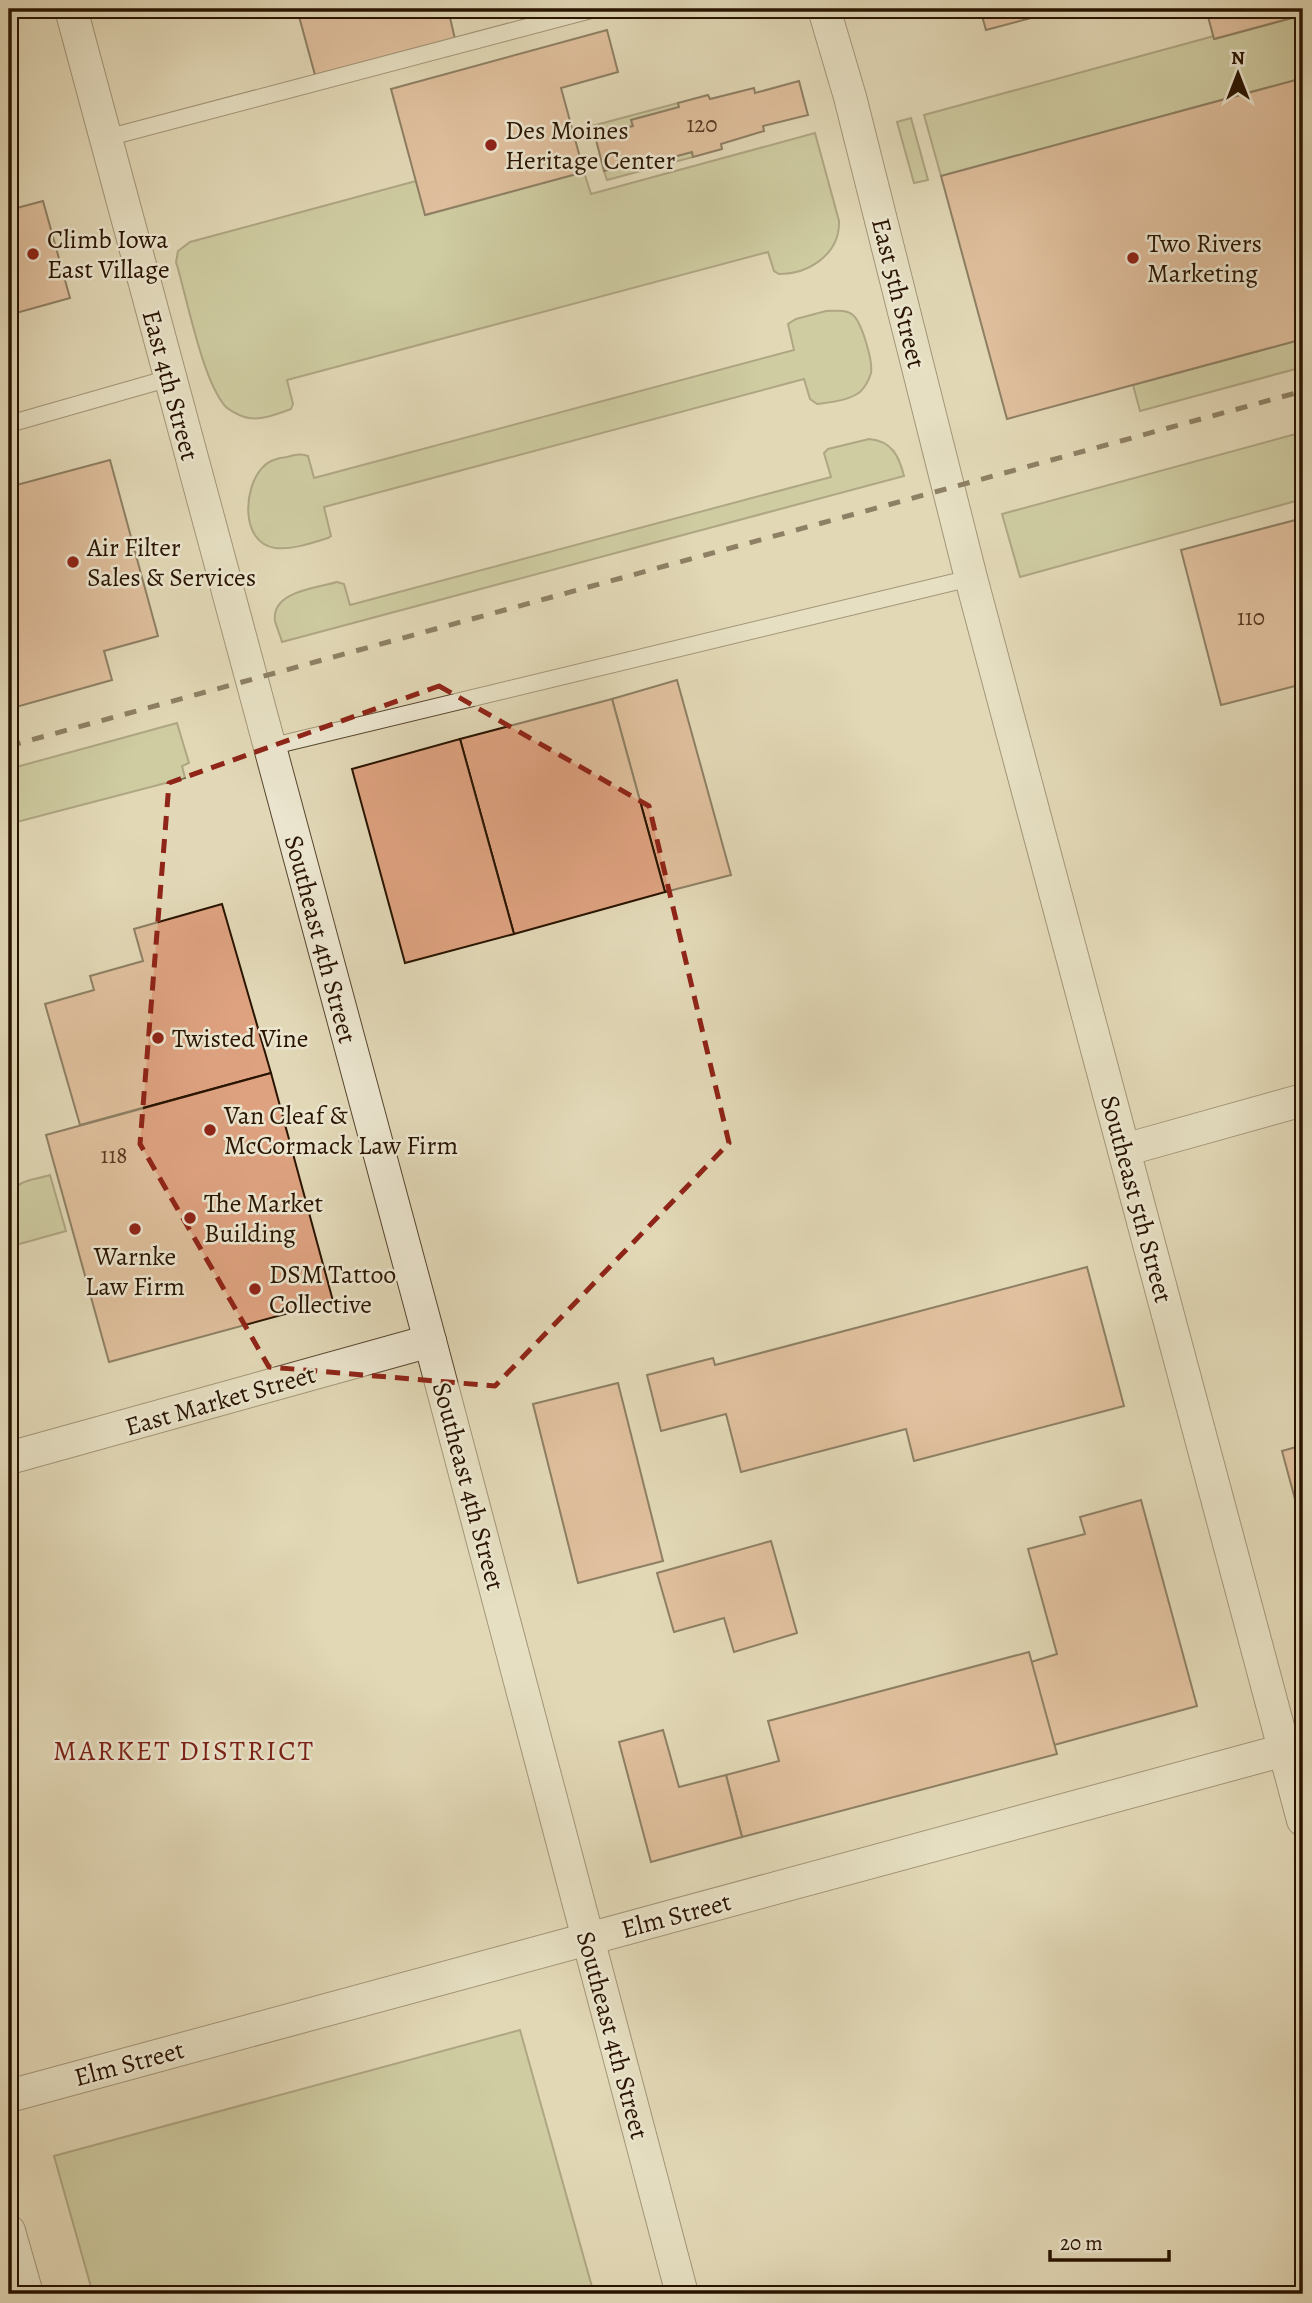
<svg xmlns="http://www.w3.org/2000/svg" width="1312" height="2303" viewBox="0 0 1312 2303" font-family="Alegreya,serif">
<style>
.green{fill:#b9bd8a;stroke:#716845;stroke-width:2}
.building{fill:#dea280;stroke:#291400;stroke-width:2}
.lines{fill:none;stroke-linecap:round;stroke-linejoin:round}
.service-casing{stroke:#57452e;stroke-width:18}
.minor-casing{stroke:#57452e;stroke-width:34}
.service{stroke:#ece6d0;stroke-width:16}
.minor{stroke:#ece6d0;stroke-width:32}
.rail{stroke:#291400;stroke-width:5;stroke-dasharray:12 12;stroke-linecap:butt}
.marked{fill:none;stroke:#8f2418;stroke-width:5;stroke-dasharray:14 9;stroke-linejoin:round}
.poi-dot{fill:#8f2418;stroke:#ece6d0;stroke-width:2.5}
.labels{text-anchor:middle;stroke-width:5;stroke-linejoin:round;paint-order:stroke}
.number-label{font-size:23px;fill:#563820}
.poi-label{font-size:26px;fill:#291400;stroke:#ece6d0;text-anchor:start}
.street-label{font-size:26px;fill:#291400;stroke:#ece6d0}
.neighbourhood-label{font-size:28px;letter-spacing:2px;fill:#7a1f14;stroke:#ece6d0}
</style>
<rect width="100%" height="100%" fill="#e2d8b7"/>
<filter id="stains"><feTurbulence type="fractalNoise" baseFrequency=".00286" numOctaves="4"/><feColorMatrix values="0 0 0 0 .2 0 0 0 0 .09 0 0 0 0 .02 0 0 0 .5 -.17"/></filter>
<radialGradient id="worn" r=".72"><stop offset=".6" stop-color="#630" stop-opacity="0"/><stop offset="1" stop-color="#630" stop-opacity=".3"/></radialGradient>
<g class="green">
<path d="M1303 15V78L941 176 924 115 1214 36 1215 39Z"/>
<path d="M678 103 679 107 631 120 633 126 595 136 592 126Z"/>
<path d="M911 118 928 180 914 183 897 122Z"/>
<path d="M815 133 839 221C840 254 809 274 779 274L774 271 768 252 287 380 293 404 291 409C277 414 263 420 249 418 242 417 230 411 225 406 202 379 187 298 176 262L178 251 190 242 416 181 426 215 584 172 591 194Z"/>
<path d="M692 152 693 157 607 180 604 171 641 161 643 165Z"/>
<path d="M826 311C835 311 846 309 853 315 862 323 873 361 871 373 869 380 865 387 860 392 848 401 831 402 817 404L810 399 804 379 324 507 331 536 328 538C312 543 292 550 275 548 240 543 243 487 263 467 269 460 278 458 287 457 295 455 300 453 308 456L314 478 794 350 788 324 796 319Z"/>
<path d="M1303 339V367L1140 411 1133 385Z"/>
<path d="M1303 432V499L1020 577 1002 514Z"/>
<path d="M869 439C892 441 899 456 904 476L282 642C280 635 277 628 275 621 271 591 317 588 337 582L344 584 350 605 831 477 824 453 828 449Z"/>
<path d="M177 723 189 763 182 766 185 778 9 824V769Z"/>
<path d="M50 1175 66 1231 9 1247C9 1229 2 1193 22 1183 30 1179 41 1178 50 1175Z"/>
<path d="M520 2030 594 2294H93L54 2156Z"/>
</g>
<g class="building">
<path d="M297 9H448L455 39 315 75Z"/>
<path d="M980 9H1065L986 30Z"/>
<path d="M1206 9H1303V15L1214 39Z"/>
<path d="M607 30 618 72 561 88 584 172 425 215 391 89Z"/>
<path d="M1303 78V339L1007 419 941 176Z"/>
<path d="M799 81 808 115 763 126 764 131 721 144 722 149 693 157 692 152 643 165 641 161 604 171 595 136 633 126 631 120 679 107 678 103 708 95 710 99 754 88 755 93Z"/>
<path d="M43 201 70 298 9 315V210Z"/>
<path d="M110 460 158 636 104 651 112 680 9 709V487Z"/>
<path d="M1303 518V684L1221 705 1181 550Z"/>
<path d="M677 680 731 875 665 892 612 699Z"/>
<path d="M612 699 665 892 514 934 460 739Z"/>
<path d="M460 739 514 934 405 963 352 769Z"/>
<path d="M222 904 271 1073 80 1125 45 1004 94 990 90 976 143 961 134 929Z"/>
<path d="M271 1073 333 1301 109 1362 46 1135Z"/>
<path d="M1087 1267 1124 1406 914 1461 906 1429 741 1472 726 1414 661 1431 647 1375 713 1358 715 1365Z"/>
<path d="M618 1383 663 1561 578 1583 533 1404Z"/>
<path d="M1303 1445V1529L1282 1451Z"/>
<path d="M1141 1500 1197 1706 1054 1745 1031 1662 1057 1654 1028 1549 1085 1534 1080 1517Z"/>
<path d="M771 1541 797 1633 734 1652 724 1618 674 1632 657 1573Z"/>
<path d="M1029 1652 1057 1754 742 1837 726 1775 779 1761 768 1721Z"/>
<path d="M663 1730 679 1787 726 1775 742 1837 651 1862 619 1742Z"/>
</g>
<g class="lines">
<g class="service-casing">
<g id="service">
<path d="M106 138 595 9"/>
<path d="M9 424 170 378"/>
<path d="M269 747 971 578"/>
</g>
</g>
<g class="minor-casing">
<g id="minor">
<path d="M71 9 430 1341 682 2294"/>
<path d="M824 9 850 97 971 578 1303 1820"/>
<path d="M1124 1150 1303 1100"/>
<path d="M9 1458 430 1341"/>
<path d="M9 2096 1303 1745"/>
<path d="M9 2231 27 2294"/>
</g>
</g>
<use href="#service" class="service"/>
<use href="#minor" class="minor"/>
<path class="rail" d="M9 746 1303 391"/>
</g>
<path d="M0 0H1312V2303H0ZM439 686 649 806 729 1143 495 1386 269 1367 140 1144 169 783Z" fill="#e2d8b7" fill-opacity=".55" fill-rule="evenodd"/>
<path class="marked" d="M439 686 649 806 729 1143 495 1386 269 1367 140 1144 169 783Z"/>
<g class="poi-dot">
<circle cx="491" cy="145" r="7"/>
<circle cx="33" cy="254" r="7"/>
<circle cx="1133" cy="258" r="7"/>
<circle cx="73" cy="562" r="7"/>
<circle cx="158" cy="1038" r="7"/>
<circle cx="210" cy="1130" r="7"/>
<circle cx="190" cy="1218" r="7"/>
<circle cx="135" cy="1229" r="7"/>
<circle cx="255" cy="1289" r="7"/>
</g>
<g class="labels">
<g class="number-label">
<text x="702" y="132">120</text>
<text x="1251" y="625">110</text>
<text x="114" y="1163">118</text>
</g>
<g class="poi-label">
<text x="505" y="139">Des Moines<tspan x="505" dy="30">Heritage Center</tspan></text>
<text x="47" y="248">Climb Iowa<tspan x="47" dy="30">East Village</tspan></text>
<text x="1147" y="252">Two Rivers<tspan x="1147" dy="30">Marketing</tspan></text>
<text x="87" y="556">Air Filter<tspan x="87" dy="30">Sales &amp; Services</tspan></text>
<text x="172" y="1047">Twisted Vine</text>
<text x="224" y="1124">Van Cleaf &amp;<tspan x="224" dy="30">McCormack Law Firm</tspan></text>
<text x="204" y="1212">The Market<tspan x="204" dy="30">Building</tspan></text>
<text x="135" y="1265" text-anchor="middle">Warnke<tspan x="135" dy="30">Law Firm</tspan></text>
<text x="269" y="1283">DSM Tattoo<tspan x="269" dy="30">Collective</tspan></text>
</g>
<g class="street-label">
<text transform="translate(899 293) rotate(76)" y="9">East 5th Street</text>
<text transform="translate(171 385) rotate(75)" y="9">East 4th Street</text>
<text transform="translate(321 939) rotate(75)" y="9">Southeast 4th Street</text>
<text transform="translate(1137 1199) rotate(75)" y="9">Southeast 5th Street</text>
<text transform="translate(220 1400) rotate(-16)" y="9">East Market Street</text>
<text transform="translate(469 1486) rotate(75)" y="9">Southeast 4th Street</text>
<text transform="translate(676 1915) rotate(-15)" y="9">Elm Street</text>
<text transform="translate(613 2035) rotate(75)" y="9">Southeast 4th Street</text>
<text transform="translate(129 2063) rotate(-15)" y="9">Elm Street</text>
</g>
<g class="neighbourhood-label">
<text x="184" y="1760">MARKET DISTRICT</text>
</g>
</g>
<rect width="1312" height="2303" fill="none" stroke="#e2d8b7" stroke-width="35"/>
<rect x="10" y="10" width="1291" height="2282" fill="none" stroke="#291400" stroke-width="3.5"/>
<rect x="18" y="18" width="1277" height="2268" fill="none" stroke="#291400" stroke-width="2"/>
<g transform="translate(1238 74)" stroke="#ece6d0" stroke-width="5" paint-order="stroke">
<path d="M0-5L12 26L0 18L-12 26Z" fill="#291400"/>
<text y="-10" font-size="19" font-weight="bold" text-anchor="middle" fill="#291400">N</text>
</g>
<path d="M1050 2250v10h119v-10" fill="none" stroke="#291400" stroke-width="3.5"/>
<text x="1060" y="2250" font-size="21" fill="#291400" stroke="#ece6d0" stroke-width="5" paint-order="stroke">20 m</text>
<rect width="100%" height="100%" filter="url(#stains)"/>
<rect width="100%" height="100%" fill="url(#worn)"/>
</svg>
